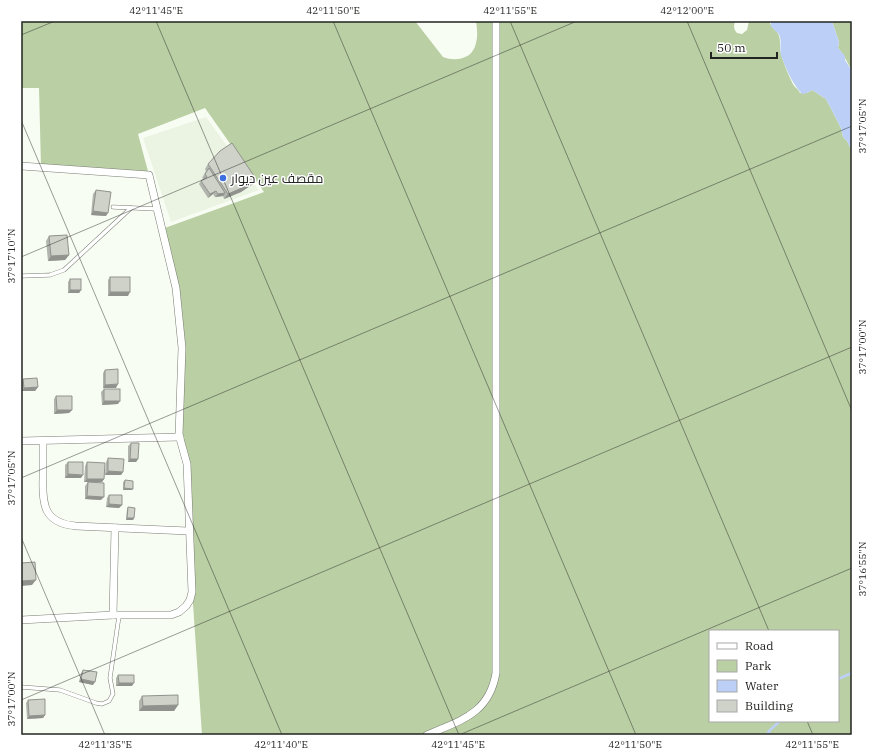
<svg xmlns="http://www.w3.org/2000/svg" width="873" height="756" viewBox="0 0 873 756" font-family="'IBM Plex Serif',Cairo,serif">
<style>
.built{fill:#ebf4e3}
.green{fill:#bacfa4;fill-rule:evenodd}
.water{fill:#bcd0f7}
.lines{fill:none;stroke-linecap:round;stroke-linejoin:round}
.stream{stroke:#bcd0f7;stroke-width:2.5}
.lane-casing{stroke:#797d75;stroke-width:4.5}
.street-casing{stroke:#797d75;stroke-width:8}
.lane{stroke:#fff;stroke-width:3.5}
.street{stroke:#fff;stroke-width:7}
.wall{fill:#b1b5ad}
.shaded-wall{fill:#90938d}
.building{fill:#ced2c9;stroke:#90938d}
.ticks{fill:none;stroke:#222421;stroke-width:1;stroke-opacity:0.45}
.poi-dot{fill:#3e6fdf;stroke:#fff;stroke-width:1.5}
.labels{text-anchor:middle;stroke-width:3;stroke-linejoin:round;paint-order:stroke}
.poi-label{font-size:13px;fill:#222421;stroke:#fff;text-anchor:start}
.neatline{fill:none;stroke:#222421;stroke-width:1.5}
.ticks-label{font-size:10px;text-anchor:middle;fill:#222421}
</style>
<rect width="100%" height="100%" fill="#f8fdf3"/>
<path class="built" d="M206 117 259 190 171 222 143 138Z"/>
<g class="green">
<path d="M21 21H415L443 57C456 62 473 59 476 43 478 36 477 28 476 21H735C734 26 733 29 737 33L742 34 747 30 749 21H771L770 23C772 29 778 31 779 36 781 42 779 48 781 54 784 64 789 77 794 86 796 88 799 90 800 93H807L812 90 826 99 841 128 843 137 847 141 852 151V735H202L188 531 187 464 181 443 182 341 162 229 264 192 205 108 138 134 149 175 41 167 39 88H21ZM710 631H838V721H710Z"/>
<path d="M832 21H852V71C847 62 845 56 838 48L839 42Z"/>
</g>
<path class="water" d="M771 21H832L839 42 838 48 845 56V60L852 71V151L847 141 843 137 841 128 826 99 812 90 807 93 802 94C792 83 786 69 781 55 779 48 783 39 778 33 776 31 773 29 771 26Z"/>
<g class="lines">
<g class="stream">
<path d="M838 679 852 673"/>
<path d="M767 735 770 730 780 721"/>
</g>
<g class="lane-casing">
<g id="lane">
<path d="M113 207 157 209"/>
<path d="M21 276 50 275 64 270 131 208"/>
<path d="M21 687 60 690 96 703 102 704 109 701 113 694 110 678 119 616"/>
</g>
</g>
<g class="street-casing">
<g id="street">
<path d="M21 166 149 175 176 288 182 348 179 435 187 464 192 592 190 600 186 606 179 612 171 615H113L21 620"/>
<path d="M21 441 180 437"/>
<path d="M43 441C43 453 43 466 43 478 42 505 44 523 76 526L188 531"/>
<path d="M113 615 115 528"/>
<path d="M427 735C461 720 489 714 496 673V21"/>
</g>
</g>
<use href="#lane" class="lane"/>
<use href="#street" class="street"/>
</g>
<g class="wall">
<path d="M208 164 253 184 241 192 224 199 223 196 215 197 213 194 208 198 199 184 201 181 204 179 202 178 206 171 205 169Z"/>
<path d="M96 190 106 216 91 215 93 194Z"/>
<path d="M49 236 69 255 65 260 48 261 46 241Z"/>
<path d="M110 277 128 296H108V280Z"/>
<path d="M70 279 81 290 79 293H68V282Z"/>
<path d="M105 370 116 388H103V373Z"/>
<path d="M23 379 38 387 35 391H21V383Z"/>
<path d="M104 389 118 404 102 405 101 392Z"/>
<path d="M56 396 72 410 69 413 54 414V399Z"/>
<path d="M131 443 138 459 136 462H128V446Z"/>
<path d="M108 458 123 472 121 475H105L106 462Z"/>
<path d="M68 462 81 478H65V465Z"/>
<path d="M87 462 104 479 102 482H84L85 466Z"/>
<path d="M125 480 132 490H123V482Z"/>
<path d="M88 482 101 500 85 499V486Z"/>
<path d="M109 495 122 505 119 508 106 507 107 498Z"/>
<path d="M128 507 134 518 133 520H126L127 509Z"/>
<path d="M83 670 93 685 79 682 81 673Z"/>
<path d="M118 675 132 686H116V678Z"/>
<path d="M142 696 178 705 174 711H139V701Z"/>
<path d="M28 700 45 715 43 718 27 719 26 703Z"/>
</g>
<g class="shaded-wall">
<path d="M256 179 253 184 241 192 224 199 228 194Z"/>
<path d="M216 191 213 194 208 198 210 194Z"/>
<path d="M225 193 223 196 215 197 218 194Z"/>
<path d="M93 211 108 213 106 216 91 215Z"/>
<path d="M69 255 65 260 48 261 51 256Z"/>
<path d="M70 290H81L79 293H68Z"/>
<path d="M110 292H130L128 296H108Z"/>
<path d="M118 384 116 388H103L105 385Z"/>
<path d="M38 387 35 391H21L24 388Z"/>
<path d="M104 401H120L118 404 102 405Z"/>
<path d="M57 410H72L69 413 54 414Z"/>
<path d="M130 459H138L136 462H128Z"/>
<path d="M108 471 123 472 121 475H105Z"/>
<path d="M68 474 83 475 81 478H65Z"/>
<path d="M87 479H104L102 482H84Z"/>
<path d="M124 488 133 489 132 490H123Z"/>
<path d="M87 496 104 497 101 500 85 499Z"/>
<path d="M109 504 122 505 119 508 106 507Z"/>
<path d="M127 518H134L133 520H126Z"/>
<path d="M36 580 32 585 21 586V581Z"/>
<path d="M81 679 95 682 93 685 79 682Z"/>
<path d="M119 683H134L132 686H116Z"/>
<path d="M178 705 174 711H139L143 706Z"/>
<path d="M45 715 43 718 27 719 29 716Z"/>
</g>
<g class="building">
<path d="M232 143 256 179 244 187 228 194 208 164 220 151Z"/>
<path d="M209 168 225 193 218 194 216 191 210 194 201 181 207 177 205 174Z"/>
<path d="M96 190 111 192 108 213 93 211Z"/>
<path d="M67 235 69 255 51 256 49 236Z"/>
<rect x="110" y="277" width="20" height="15"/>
<rect x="70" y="279" width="11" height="11"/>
<path d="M118 369V384L105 385V370Z"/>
<path d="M37 378 38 387 24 388 23 379Z"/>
<rect x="104" y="389" width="16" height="12"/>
<path d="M56 396H72V410H57Z"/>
<path d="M131 443H139L138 459H130Z"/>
<path d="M108 458 124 459 123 472 108 471Z"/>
<path d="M68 462H83V475L68 474Z"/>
<path d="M87 462 105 463 104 479H87Z"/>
<path d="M125 480 133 481V489L124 488Z"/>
<path d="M88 482 104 483V497L87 496Z"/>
<path d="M109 495H122V505L109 504Z"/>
<path d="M128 507 135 508 134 518H127Z"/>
<path d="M35 562 36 580 21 581V563Z"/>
<path d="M83 670 97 672 95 682 81 679Z"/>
<path d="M118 675H134V683H119Z"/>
<path d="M178 695V705L143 706 142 696Z"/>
<path d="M45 699V715L29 716 28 700Z"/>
</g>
<path class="ticks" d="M156 21 459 735M333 21 636 735M510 21 769 631M687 21 852 411M21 35 55 21M21 120 282 735M21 257 577 21M21 478 852 126M21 537 105 735M21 700 852 347M807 721 813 735M459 735 852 568"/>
<circle class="poi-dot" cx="223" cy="178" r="4"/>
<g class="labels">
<g class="poi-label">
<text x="231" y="183">مقصف عين ديوار</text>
</g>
</g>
<rect width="873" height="756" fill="none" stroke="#ffffff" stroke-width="44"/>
<rect x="709" y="630" width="130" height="92" fill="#ffffff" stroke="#a7a7a6"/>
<rect x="717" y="643" width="20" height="6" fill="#ffffff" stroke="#a7a7a6"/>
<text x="745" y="650" font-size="12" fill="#222421">Road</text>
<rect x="717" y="660" width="20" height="12" fill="#bacfa4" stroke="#a7a7a6"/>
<text x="745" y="670" font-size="12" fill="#222421">Park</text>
<rect x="717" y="680" width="20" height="12" fill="#bcd0f7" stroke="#a7a7a6"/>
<text x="745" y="690" font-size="12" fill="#222421">Water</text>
<rect x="717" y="700" width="20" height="12" fill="#ced2c9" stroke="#a7a7a6"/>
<text x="745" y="710" font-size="12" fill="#222421">Building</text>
<path d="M711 52v6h66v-6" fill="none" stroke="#222421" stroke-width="2"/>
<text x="717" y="52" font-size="12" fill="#222421" stroke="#ffffff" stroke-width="3" paint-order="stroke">50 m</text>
<rect x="22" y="22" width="829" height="712" class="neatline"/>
<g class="ticks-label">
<text x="156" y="14">42°11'45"E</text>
<text x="333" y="14">42°11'50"E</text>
<text x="510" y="14">42°11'55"E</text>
<text x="687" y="14">42°12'00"E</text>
<text transform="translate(862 126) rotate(-90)" y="4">37°17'05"N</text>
<text transform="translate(11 256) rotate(-90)" y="4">37°17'10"N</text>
<text transform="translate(862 347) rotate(-90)" y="4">37°17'00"N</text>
<text transform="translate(11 478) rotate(-90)" y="4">37°17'05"N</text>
<text transform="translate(862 569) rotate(-90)" y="4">37°16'55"N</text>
<text transform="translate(11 699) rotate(-90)" y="4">37°17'00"N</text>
<text x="105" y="748">42°11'35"E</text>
<text x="281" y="748">42°11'40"E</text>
<text x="458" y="748">42°11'45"E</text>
<text x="635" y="748">42°11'50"E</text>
<text x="812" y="748">42°11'55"E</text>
</g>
</svg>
